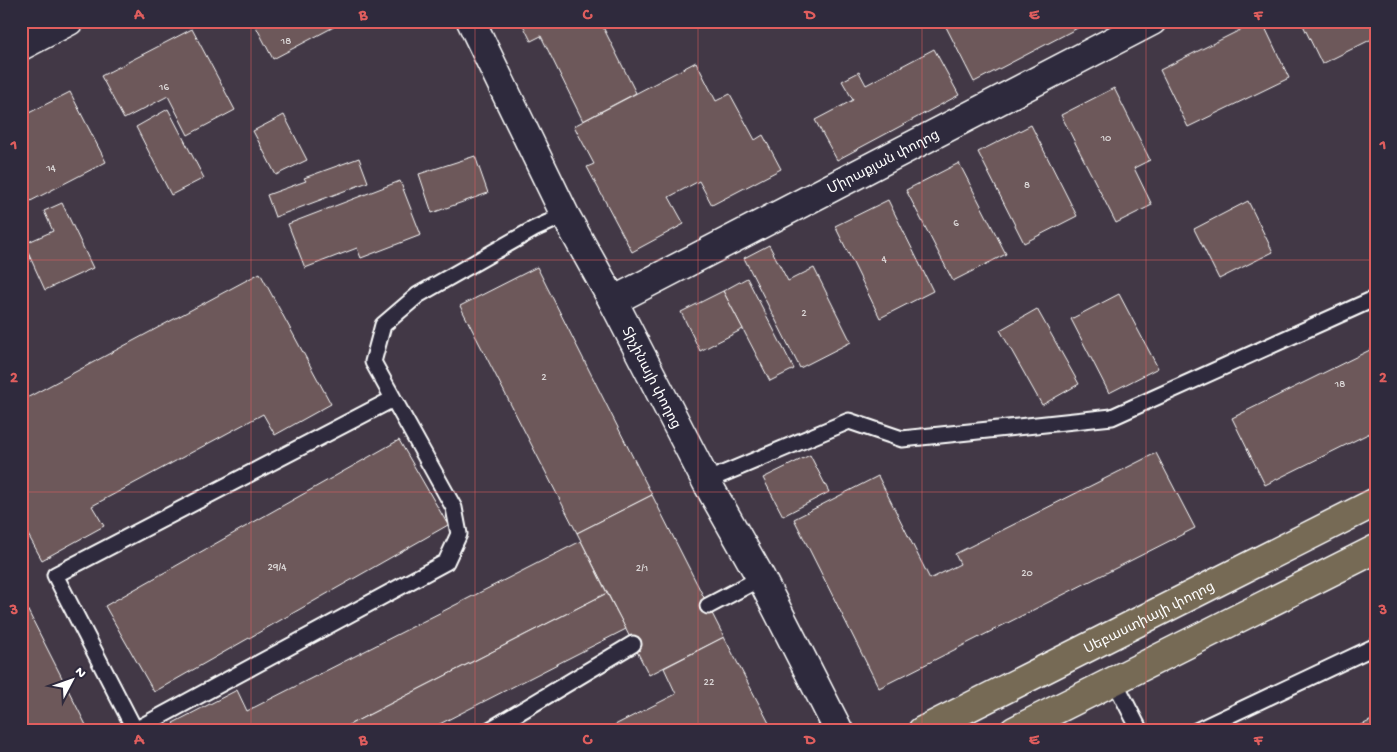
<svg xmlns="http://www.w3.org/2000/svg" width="1397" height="752" viewBox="0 0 1397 752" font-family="'Gochi Hand','Noto Sans Armenian',sans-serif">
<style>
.building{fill:#6d595a;stroke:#fff}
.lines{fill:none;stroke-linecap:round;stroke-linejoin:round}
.lane-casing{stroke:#fff;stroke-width:19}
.street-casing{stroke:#fff;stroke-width:31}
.secondary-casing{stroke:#fff;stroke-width:31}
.primary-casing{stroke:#fff;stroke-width:31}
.lane{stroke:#2f2a3d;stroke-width:15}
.street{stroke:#2f2a3d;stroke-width:28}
.secondary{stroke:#2f2a3d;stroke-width:28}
.primary{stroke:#766a55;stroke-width:28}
.grid{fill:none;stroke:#e05e5e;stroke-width:1;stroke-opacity:0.55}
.labels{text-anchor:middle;stroke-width:5;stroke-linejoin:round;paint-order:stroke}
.number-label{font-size:11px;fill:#dad6d6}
.street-label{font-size:14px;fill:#fff;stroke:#2f2a3d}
.neatline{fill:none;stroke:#e05e5e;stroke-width:2}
.grid-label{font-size:16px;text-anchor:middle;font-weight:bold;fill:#e05e5e}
</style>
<rect width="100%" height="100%" fill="#423846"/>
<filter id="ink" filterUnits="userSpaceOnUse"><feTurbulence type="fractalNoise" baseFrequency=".02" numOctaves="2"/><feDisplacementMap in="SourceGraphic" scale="10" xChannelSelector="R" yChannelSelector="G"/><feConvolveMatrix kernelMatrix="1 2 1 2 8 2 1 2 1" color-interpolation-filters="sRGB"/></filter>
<g filter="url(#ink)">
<g class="building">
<path d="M253 21H345L273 59Z"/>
<path d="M521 21H600L636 93 583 121 541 36 531 41Z"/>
<path d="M943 21H1091L974 82Z"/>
<path d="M1258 21H1262L1289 78 1188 127 1160 70Z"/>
<path d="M1301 21H1376V37L1322 64Z"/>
<path d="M192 29 235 110 188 135 168 96 124 119 101 76Z"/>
<path d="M934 49 959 95 837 160 815 120 853 100 842 81 859 72 866 85Z"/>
<path d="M696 62 716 101 730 94 755 140 763 135 781 169 712 205 699 181 669 197 684 224 632 252 587 167 594 164 574 126Z"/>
<path d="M1114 88 1150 160 1134 168 1152 205 1116 223 1061 115Z"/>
<path d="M70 92 106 162 21 206V117Z"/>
<path d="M168 109 204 178 171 195 136 127Z"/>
<path d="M284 115 307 160 276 175 253 131Z"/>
<path d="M1031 125 1077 216 1024 243 978 152Z"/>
<path d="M475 156 488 193 432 213 419 174Z"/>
<path d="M359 158 368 182 275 217 267 195 306 181 304 178Z"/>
<path d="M959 163 1006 254 953 281 906 190Z"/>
<path d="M400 181 421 235 361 258 357 248 305 268 288 224Z"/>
<path d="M888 200 933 291 880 318 835 226Z"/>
<path d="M1248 201 1273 252 1219 279 1194 229Z"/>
<path d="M62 203 93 268 45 290 24 244 53 231 44 211Z"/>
<path d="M769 245 788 281 814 268 851 342 800 368 744 258Z"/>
<path d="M537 267 652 495 577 533 460 306Z"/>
<path d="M260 273 331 404 275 435 263 414 92 506 104 526 42 560 21 522V401Z"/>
<path d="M747 278 794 369 770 381 723 291Z"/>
<path d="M723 291 743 329 700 351 681 312Z"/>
<path d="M1119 294 1158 368 1109 393 1071 319Z"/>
<path d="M1037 309 1079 384 1042 405 1000 330Z"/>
<path d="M1376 347V430L1265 485 1232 418Z"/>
<path d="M399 440 448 525 154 692 105 606Z"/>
<path d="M1156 453 1195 528 879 688 794 519 878 476 930 579 960 564 955 554Z"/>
<path d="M810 455 829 492 783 516 763 478Z"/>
<path d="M652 495 724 637 649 675 577 533Z"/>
<path d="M581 541 607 593 337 731H177L173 723 237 690 247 711Z"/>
<path d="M607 593 626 629 426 731H337Z"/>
<path d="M21 597 89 731H21Z"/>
<path d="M724 637 770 725 759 731H603L676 694 664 668Z"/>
<path d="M1376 718V731H1349Z"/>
</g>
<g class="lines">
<g class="lane-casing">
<g id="lane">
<path d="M393 399 55 575 135 730 446 562 459 534 454 508 373 362 383 325 418 295 534 229 565 215"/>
<path d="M706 481 849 421 902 439 1112 417 1376 298"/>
<path d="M708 606 761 578"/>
<path d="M1114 680 1140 731"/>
<path d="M488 731 633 644"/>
<path d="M1196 731 1376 646"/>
</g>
</g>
<g class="street-casing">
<g id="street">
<path id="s1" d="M613 301 1152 21"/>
</g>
</g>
<g class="secondary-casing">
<g id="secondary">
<path id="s2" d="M471 21 565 215 613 301 706 481 761 578 839 731"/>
<path d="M21 46 69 21"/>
</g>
</g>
<g class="primary-casing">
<g id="primary">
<path id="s3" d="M922 731 1376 502"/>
<path d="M1014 731 1376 549"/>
</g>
</g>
<use href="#lane" class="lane"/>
<use href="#street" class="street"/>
<use href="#secondary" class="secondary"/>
<use href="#primary" class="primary"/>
</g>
</g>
<path class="grid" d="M251 21V731M475 21V731M698 21V731M922 21V731M1146 21V731M21 260H1376M21 492H1376"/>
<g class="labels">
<g class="number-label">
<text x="286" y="44">18</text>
<text x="164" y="90">16</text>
<text x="1106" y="141">10</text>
<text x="51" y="171">14</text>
<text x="1027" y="188">8</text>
<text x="956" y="226">6</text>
<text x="884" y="262">4</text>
<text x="804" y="316">2</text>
<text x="544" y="380">2</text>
<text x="1340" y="387">18</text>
<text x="277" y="570">29/4</text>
<text x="642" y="571">2/1</text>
<text x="1027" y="576">20</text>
<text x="709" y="685">22</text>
</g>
<g class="street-label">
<text dy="5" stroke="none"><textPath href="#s1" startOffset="304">Միրաքյան փողոց</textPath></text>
<text dy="5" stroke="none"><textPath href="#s2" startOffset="400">Տիչինայի փողոց</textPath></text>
<text dy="5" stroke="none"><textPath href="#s3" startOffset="254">Սեբաստիայի փողոց</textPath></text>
</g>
</g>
<rect width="1397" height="752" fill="none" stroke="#2f2a3d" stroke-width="55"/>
<g transform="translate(72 680) rotate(49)" stroke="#2f2a3d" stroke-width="4" paint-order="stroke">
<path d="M0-4L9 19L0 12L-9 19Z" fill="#ffffff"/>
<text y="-8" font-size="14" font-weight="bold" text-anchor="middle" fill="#ffffff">N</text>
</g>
<rect x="28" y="28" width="1342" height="696" class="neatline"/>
<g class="grid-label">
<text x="139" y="19">A</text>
<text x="363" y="19">B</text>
<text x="587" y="19">C</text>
<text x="810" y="19">D</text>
<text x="1034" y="19">E</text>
<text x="1258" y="19">F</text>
<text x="14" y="149">1</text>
<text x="1383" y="149">1</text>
<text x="14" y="382">2</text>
<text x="1383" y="382">2</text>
<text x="14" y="614">3</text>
<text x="1383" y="614">3</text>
<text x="139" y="744">A</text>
<text x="363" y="744">B</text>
<text x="587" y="744">C</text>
<text x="810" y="744">D</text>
<text x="1034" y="744">E</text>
<text x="1258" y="744">F</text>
</g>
</svg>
